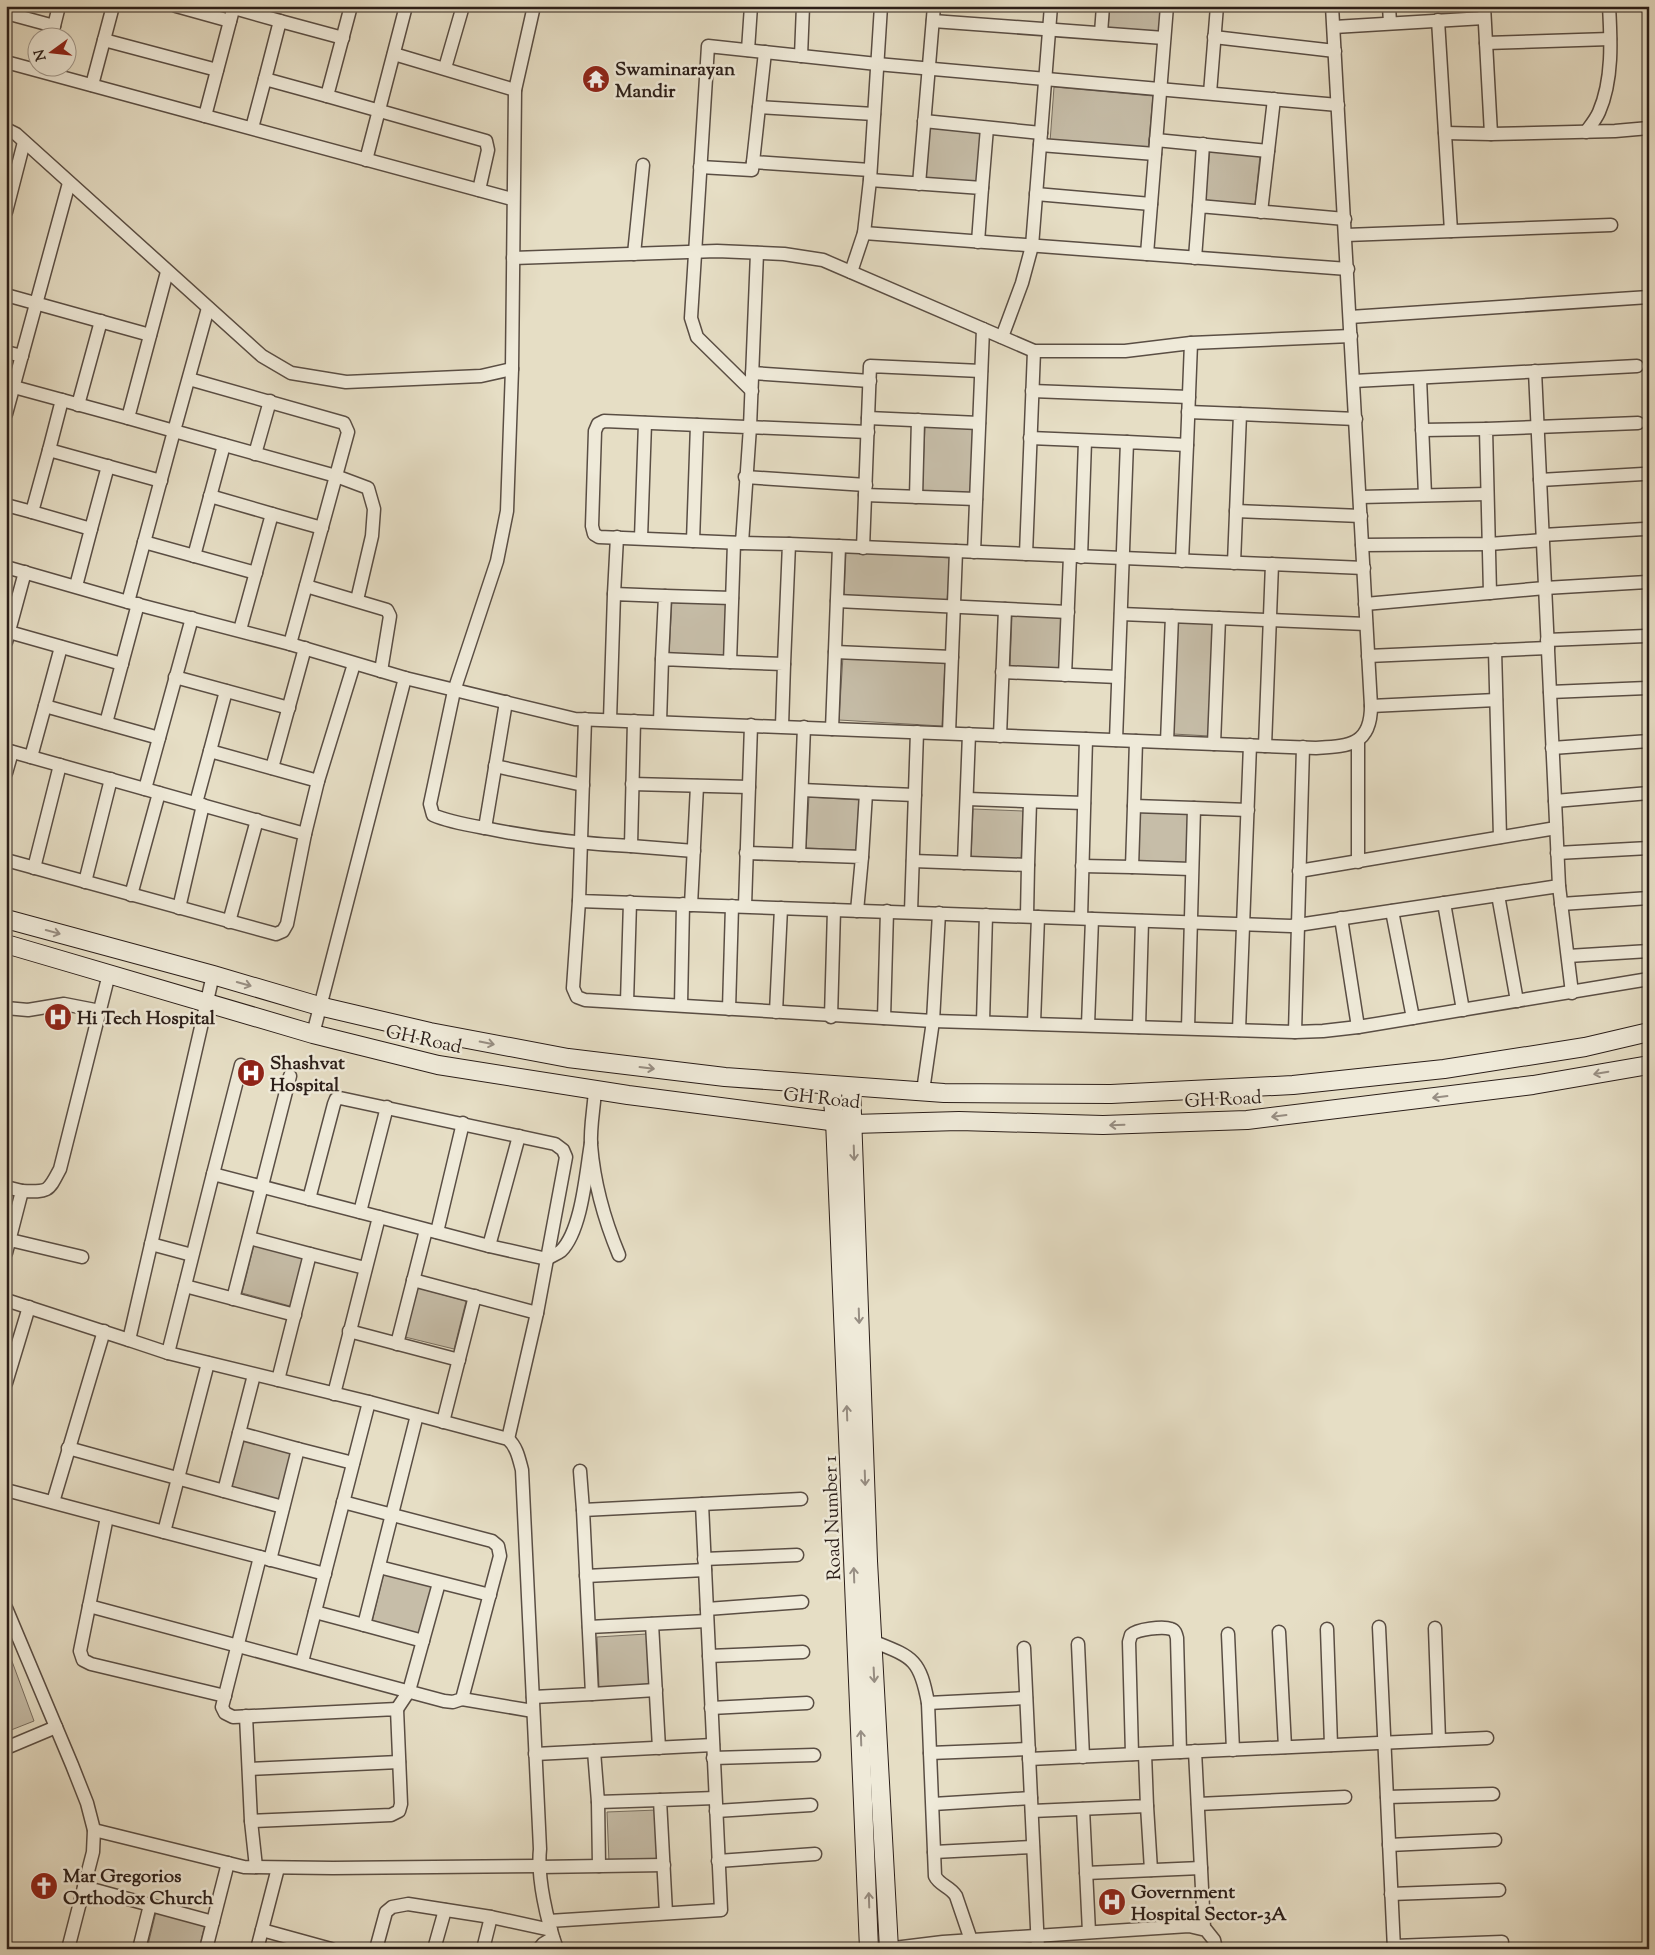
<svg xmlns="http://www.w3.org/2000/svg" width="1655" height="1955" viewBox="0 0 1655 1955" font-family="'Sorts Mill Goudy',serif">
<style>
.green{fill:#c6bda8;stroke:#786e60}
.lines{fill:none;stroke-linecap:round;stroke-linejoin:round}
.street-casing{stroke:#5a4e44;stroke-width:15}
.secondary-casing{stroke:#2b1e19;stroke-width:20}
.street{stroke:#efead9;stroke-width:12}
.secondary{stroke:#efead9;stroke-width:18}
.oneway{stroke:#978e83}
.labels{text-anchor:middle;stroke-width:5;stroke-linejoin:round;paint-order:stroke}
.poi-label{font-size:19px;font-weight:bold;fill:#2b1e19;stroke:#efead9;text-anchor:start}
.street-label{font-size:19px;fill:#2b1e19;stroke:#efead9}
</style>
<rect width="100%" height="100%" fill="#e6dec5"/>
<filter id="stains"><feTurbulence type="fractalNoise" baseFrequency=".004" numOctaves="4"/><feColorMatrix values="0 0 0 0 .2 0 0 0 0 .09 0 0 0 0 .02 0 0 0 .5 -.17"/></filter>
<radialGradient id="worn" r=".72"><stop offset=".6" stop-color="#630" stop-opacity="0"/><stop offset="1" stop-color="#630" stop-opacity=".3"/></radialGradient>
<g class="green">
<path d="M1110 6H1162L1159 33 1108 28Z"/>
<path d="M1054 87 1153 96 1148 150 1050 142Z"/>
<path d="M930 126 982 131 977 183 926 178Z"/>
<path d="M1210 150 1260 155 1255 205 1205 200Z"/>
<path d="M925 427 975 429 972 493 922 491Z"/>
<path d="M846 552 950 558 947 601 844 595Z"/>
<path d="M672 600 726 603 724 657 669 654Z"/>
<path d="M1012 616 1062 618 1060 668 1010 666Z"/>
<path d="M1176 621 1214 623 1210 736 1173 734Z"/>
<path d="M843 656 945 662 942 726 839 720Z"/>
<path d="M809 797 859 800 856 850 806 848Z"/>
<path d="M973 809 1023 811 1021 861 971 859Z"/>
<path d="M1140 812 1190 814 1187 864 1137 862Z"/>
<path d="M254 1245 303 1257 290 1306 242 1293Z"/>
<path d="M418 1288 466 1301 454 1349 405 1337Z"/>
<path d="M243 1440 292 1452 280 1501 231 1488Z"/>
<path d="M384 1573 432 1585 420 1634 372 1622Z"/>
<path d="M647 1634 649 1684 599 1687 597 1637Z"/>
<path d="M6 1645 34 1721 6 1732Z"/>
<path d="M657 1810 659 1860 609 1862 607 1812Z"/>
<path d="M156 1912 205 1924 199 1949H147Z"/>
</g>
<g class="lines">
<g class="street-casing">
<g id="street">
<path d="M176 6 230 21"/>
<path d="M351 6 327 96 486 141 488 150 479 190"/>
<path d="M534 6 515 90 512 369 507 511 497 561 454 691 430 804 433 815C449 822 468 825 485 828 533 838 582 844 631 846L634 721"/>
<path d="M1389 6 1390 23"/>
<path d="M1484 6 1491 134 1615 131 1649 128"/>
<path d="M234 8 280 21"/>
<path d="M6 13 54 26"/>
<path d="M1438 20 1451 231"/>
<path d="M933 21 1164 38"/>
<path d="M1334 27 1484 18"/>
<path d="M1101 33 1103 6"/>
<path d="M1214 37 1335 51"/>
<path d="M51 38 59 6"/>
<path d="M104 40 217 70"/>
<path d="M1486 43 1610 39"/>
<path d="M748 50 751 6"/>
<path d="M765 52 753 162 870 170"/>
<path d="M394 54 515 90"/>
<path d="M801 56 803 6"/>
<path d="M6 62 205 116 234 6"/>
<path d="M445 68 463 6"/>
<path d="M265 79 280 21 343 38"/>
<path d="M92 85 113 6"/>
<path d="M1210 93 1217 6"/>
<path d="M759 107 874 114"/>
<path d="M205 116 512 199"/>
<path d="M924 121 1041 133"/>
<path d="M252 128 265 79 327 96"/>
<path d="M6 129 16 134 262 356 291 373 346 382 481 376 512 369"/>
<path d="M1586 132C1591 125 1596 119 1599 112 1613 80 1611 40 1609 6"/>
<path d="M1445 133 1491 134"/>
<path d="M1156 140 1268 151"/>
<path d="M1040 145 1155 154"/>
<path d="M366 160 406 6"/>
<path d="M700 167 752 170 753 162"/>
<path d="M870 180 982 188 978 242"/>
<path d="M919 184 934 6"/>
<path d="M982 188 987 128"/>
<path d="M1036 194 1151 204"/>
<path d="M1199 206 1203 144"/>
<path d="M6 212 24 142"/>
<path d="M1261 212 1274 99"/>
<path d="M864 233 1348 269"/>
<path d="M1346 235 1611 225"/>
<path d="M757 253 750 427 742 543 599 537 594 534 592 526 595 431 598 424 604 421C692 425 780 429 868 432"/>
<path d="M634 254 643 165"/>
<path d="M1147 254 1167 6"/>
<path d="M513 258 717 251 784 254 823 260 1034 351H1125L1191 343 1351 336"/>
<path d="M1195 258 1199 206 1345 219"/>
<path d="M851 272 864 233 870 180 881 6"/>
<path d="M6 295 150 335"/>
<path d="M208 308 174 431 336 476 368 488 374 509 372 536 357 600"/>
<path d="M1350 317 1649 297"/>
<path d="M1002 337 1022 283 1032 246 1051 6"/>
<path d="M6 352 22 356"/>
<path d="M1535 371 1559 886 1572 993"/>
<path d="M752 373 870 381"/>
<path d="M1420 378 1425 495"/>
<path d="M189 379 344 423 348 432 290 644"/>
<path d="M1354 381 1637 366"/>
<path d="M14 387 128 418"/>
<path d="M752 391 697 337 691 318 708 46 877 64 1338 105"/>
<path d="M1032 391 1189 397"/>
<path d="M78 405 101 321"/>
<path d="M1188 412 1240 414 1234 563"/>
<path d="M6 414 69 183"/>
<path d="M1240 414 1356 419"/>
<path d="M868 418 979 423"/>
<path d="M1422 430 1486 429"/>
<path d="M1030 438 1127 442"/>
<path d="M49 450 62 400"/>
<path d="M255 454 270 401"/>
<path d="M745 477 866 485"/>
<path d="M1540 480 1643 474"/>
<path d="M865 495 976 499"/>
<path d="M210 496 272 514"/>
<path d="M916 497 918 420"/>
<path d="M1360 497 1487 494"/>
<path d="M6 505 32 512"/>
<path d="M1236 511 1361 516"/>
<path d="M91 529 108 466"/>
<path d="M1543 535 1644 529"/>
<path d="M641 538 645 423"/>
<path d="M693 541 697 425"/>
<path d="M144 542 256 573"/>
<path d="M742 543 789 544 784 664"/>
<path d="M789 544 956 551 949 733"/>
<path d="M1362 545 1489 544 1543 540"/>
<path d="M863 548 870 366 981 371"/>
<path d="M956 551 1364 568"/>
<path d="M974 552 983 329"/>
<path d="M1026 554 1034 351"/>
<path d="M194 556 224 445"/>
<path d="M1081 557 1085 441"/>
<path d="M1182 561 1187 445"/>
<path d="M6 567 128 602 290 644 405 678"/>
<path d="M76 586 91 529 32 512 49 450 161 481"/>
<path d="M306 586 387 610 390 616 381 671"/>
<path d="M1490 593 1486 429 1638 423"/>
<path d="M614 594 617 537"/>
<path d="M665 596 732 598"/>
<path d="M837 601 1068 612"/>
<path d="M128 602 174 431 128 418 167 272"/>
<path d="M1365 604 1545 588 1647 582"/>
<path d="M1121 614 1366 624"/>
<path d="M240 630 272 514 322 528"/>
<path d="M9 632 122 664"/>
<path d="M1547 640 1646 636"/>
<path d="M6 642 25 572"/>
<path d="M1495 650 1500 837"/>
<path d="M835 652 952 657"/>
<path d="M1368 656 1548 648"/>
<path d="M730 662 784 664 782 726"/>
<path d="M1002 672 1118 677"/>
<path d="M1065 675 1070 556"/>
<path d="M175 677 289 708"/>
<path d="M1550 692 1647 688"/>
<path d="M45 706 61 647"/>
<path d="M1371 706 1496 700"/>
<path d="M585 719 579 901 1291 926 1559 886"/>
<path d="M610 720 614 594 665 596 662 659"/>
<path d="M660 722 662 659 730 662 734 543"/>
<path d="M106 723 138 604"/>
<path d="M832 729 839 546"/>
<path d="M1000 736 1005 609"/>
<path d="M1116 740 1127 442 1187 445 1191 343"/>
<path d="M1136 741 1134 806 1194 808"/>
<path d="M1167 742 1172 616"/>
<path d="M1214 744 1219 618"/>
<path d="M1265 746 1272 564"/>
<path d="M1552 748 1649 741"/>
<path d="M6 750 305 834 287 924 283 931 276 934 6 860"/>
<path d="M210 751 226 691"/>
<path d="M31 757 45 706 159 738"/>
<path d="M495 766 583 785"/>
<path d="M272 768 305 648"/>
<path d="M6 773 12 752"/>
<path d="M632 784 749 787"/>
<path d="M145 789 192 618"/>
<path d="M802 790 866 793 862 857"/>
<path d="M866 793 915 795"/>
<path d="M967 799 1084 803"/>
<path d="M1555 801 1649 793"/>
<path d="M196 803 210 751 318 781"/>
<path d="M485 828 506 702"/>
<path d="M305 834 318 781 354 664"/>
<path d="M631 846 694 851"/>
<path d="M746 853 862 857 857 911"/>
<path d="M1557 853 1649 848"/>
<path d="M799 855 804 727"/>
<path d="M913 861 1028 865 1027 916"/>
<path d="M1358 862V740"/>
<path d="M964 863 969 734"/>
<path d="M1028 865 1030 802"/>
<path d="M1082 866 1132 867 1134 806"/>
<path d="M1132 867 1191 869"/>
<path d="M34 868 60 765"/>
<path d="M1299 871 1556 828"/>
<path d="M85 882 111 779"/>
<path d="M131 895 159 793"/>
<path d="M1498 895 1517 1001"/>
<path d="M579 901 573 988 577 997 585 1000 933 1021 1295 1032 1323 1031 1358 1027 1649 979"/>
<path d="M1444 903 1463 1010"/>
<path d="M1561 904 1649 898"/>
<path d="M691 905 697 786"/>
<path d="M745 906 751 725"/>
<path d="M179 908 203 805"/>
<path d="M1392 911 1413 1018"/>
<path d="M911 912 917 732"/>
<path d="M1081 918 1086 739"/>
<path d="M1341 918 1358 1027"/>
<path d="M229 922 257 820"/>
<path d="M1568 956 1649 951"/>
<path d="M627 1002 630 902"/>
<path d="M681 1005 683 904"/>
<path d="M6 1008 28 1010 64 1004 100 1011"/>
<path d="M729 1009 732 906"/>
<path d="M776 1012 781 908"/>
<path d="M831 1017 834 910"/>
<path d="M884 1018 887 911"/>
<path d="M983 1022 986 915"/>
<path d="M1034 1023 1038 917"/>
<path d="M1088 1025 1092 919"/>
<path d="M1139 1027 1142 921"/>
<path d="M1188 1028 1194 808 1248 810"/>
<path d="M1239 1030 1250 745"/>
<path d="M1295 1032 1303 747"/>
<path d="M313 1034 405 678 575 719 1316 748C1348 746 1371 746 1371 706L1332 6"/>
<path d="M595 1090C594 1108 590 1127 591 1145 594 1183 604 1219 619 1255"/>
<path d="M923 1091 933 1021 939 913"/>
<path d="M213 1174 241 1065"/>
<path d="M6 1187 22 1191 6 1253"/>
<path d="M22 1191C49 1192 48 1192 60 1169L109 974"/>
<path d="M309 1199 334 1104 336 1099 340 1098 555 1144 563 1150 566 1157 537 1313 508 1439"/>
<path d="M360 1212 387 1107"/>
<path d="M379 1217 489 1246 547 1259C551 1256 557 1254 561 1251 582 1230 586 1172 591 1143"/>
<path d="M437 1232 463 1123"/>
<path d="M249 1238 310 1254"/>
<path d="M6 1239 82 1257"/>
<path d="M151 1244 192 1255"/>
<path d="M489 1246 519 1136"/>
<path d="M413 1280 537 1313"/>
<path d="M185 1286 295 1315"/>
<path d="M233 1299 290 1076"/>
<path d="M6 1300 129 1340 213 975"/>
<path d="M349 1331 459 1360"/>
<path d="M129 1340 168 1353 369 1402 508 1439C517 1447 519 1459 522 1470L540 1849C537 1878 547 1921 557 1949"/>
<path d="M397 1344 426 1230"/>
<path d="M168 1353 213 1174 379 1217 334 1394"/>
<path d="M278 1380 310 1254 365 1268"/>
<path d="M6 1383 29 1307"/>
<path d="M443 1422 475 1296"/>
<path d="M239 1433 298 1449"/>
<path d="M68 1448 224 1491 254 1375"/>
<path d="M580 1471 583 1510"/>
<path d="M6 1490 164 1532 208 1363"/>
<path d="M224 1491 283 1507"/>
<path d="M53 1502 104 1331"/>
<path d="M702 1504 801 1499"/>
<path d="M107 1517 80 1651 83 1660 91 1664 225 1696"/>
<path d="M164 1532 260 1557"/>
<path d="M704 1559 797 1555"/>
<path d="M270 1560 298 1449 353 1463"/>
<path d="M379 1567 490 1595"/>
<path d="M586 1576 705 1570"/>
<path d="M89 1606 444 1701 453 1702 462 1699 500 1556 498 1546 492 1541 343 1502"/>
<path d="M6 1608 72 1765 87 1803 94 1830 93 1852 68 1949"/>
<path d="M707 1609 802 1602"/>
<path d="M315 1612 364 1625 417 1415"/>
<path d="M652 1624 659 1748"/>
<path d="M364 1625 423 1641"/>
<path d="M589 1627 707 1621"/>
<path d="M1379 1627 1394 1949"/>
<path d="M1435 1628 1439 1740"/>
<path d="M1327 1629 1331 1745"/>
<path d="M1279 1632 1285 1747"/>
<path d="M1228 1634 1233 1750"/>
<path d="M872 1641C912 1657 920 1658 928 1703L935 1876C939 1885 951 1887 956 1896L971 1940"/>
<path d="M1078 1644 1083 1757"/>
<path d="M1024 1648 1038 1949"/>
<path d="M709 1656 803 1652"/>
<path d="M302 1662 369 1402"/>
<path d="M592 1694 656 1690"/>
<path d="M533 1697 592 1694 583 1510 702 1504 721 1910 549 1921"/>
<path d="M462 1699 533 1711"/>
<path d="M928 1703 1026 1698"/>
<path d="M711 1708 807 1703"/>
<path d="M397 1709 409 1691 439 1583"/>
<path d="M246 1716 251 1821 256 1867"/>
<path d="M6 1748 56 1727"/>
<path d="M594 1751 598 1802 660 1800"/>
<path d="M1195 1751 1204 1928"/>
<path d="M930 1753 1029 1749"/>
<path d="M535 1754 713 1745"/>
<path d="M1132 1754 1129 1642 1131 1635C1137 1629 1163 1626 1171 1629 1175 1630 1176 1634 1177 1638L1180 1752"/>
<path d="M713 1758 814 1755"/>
<path d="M1029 1759 1487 1738"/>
<path d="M249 1769 399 1762"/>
<path d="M1387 1797 1493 1794"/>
<path d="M598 1802 599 1866"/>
<path d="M933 1804 1031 1798"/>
<path d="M1198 1804 1345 1797"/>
<path d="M1147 1806 1151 1870"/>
<path d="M1083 1809 1089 1932"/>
<path d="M716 1811 811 1805"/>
<path d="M1032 1811 1147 1806 1145 1754"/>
<path d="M251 1821 391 1815 399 1811 401 1804 397 1709 233 1717 225 1713 222 1707 260 1557 325 1574"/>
<path d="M94 1830 244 1867 333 1868 538 1866"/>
<path d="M1389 1845 1495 1840"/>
<path d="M934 1852 1033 1847"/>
<path d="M718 1861 815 1854"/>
<path d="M539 1867 664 1865"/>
<path d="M1086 1873 1201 1868"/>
<path d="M84 1887 213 1922"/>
<path d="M1391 1894 1499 1890"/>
<path d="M666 1913 660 1800 715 1798"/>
<path d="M262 1930 331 1949"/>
<path d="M1394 1946 1502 1942"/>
<path d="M139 1949 150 1905"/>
<path d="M206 1949 228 1863"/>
<path d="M257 1949 278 1868"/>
<path d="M376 1949 386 1912 392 1907 408 1904 491 1917 551 1930"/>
<path d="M434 1949 445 1910"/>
<path d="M483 1949 491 1917"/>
<path d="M539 1949 543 1944 553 1938"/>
<path d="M886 1949 943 1942 1189 1926 1206 1930 1214 1940 1216 1949"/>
</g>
</g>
<g class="secondary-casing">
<g id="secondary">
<path d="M6 919 213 975 319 1006 430 1032 568 1058 725 1077 944 1093 1111 1094 1293 1085 1444 1069 1585 1047 1649 1032"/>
<path d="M6 944 313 1034 438 1065 628 1095 853 1124 959 1121 1103 1125 1247 1120 1533 1085 1649 1065"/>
<path d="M831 1085 835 1120 869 1949"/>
<path d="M851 1087 868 1561 889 1949"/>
</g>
</g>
<use href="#street" class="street"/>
<use href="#secondary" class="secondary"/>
</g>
<defs><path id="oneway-shaft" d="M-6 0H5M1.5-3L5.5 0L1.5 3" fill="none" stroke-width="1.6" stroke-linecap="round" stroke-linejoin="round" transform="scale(1.25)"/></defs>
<g class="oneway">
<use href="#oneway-shaft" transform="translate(53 932) rotate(15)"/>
<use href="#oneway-shaft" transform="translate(244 984) rotate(16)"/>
<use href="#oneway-shaft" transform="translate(487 1043) rotate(11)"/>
<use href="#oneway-shaft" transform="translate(647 1068) rotate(7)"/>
<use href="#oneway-shaft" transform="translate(1601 1073) rotate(170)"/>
<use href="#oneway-shaft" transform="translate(1440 1097) rotate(173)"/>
<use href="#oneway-shaft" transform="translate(1279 1116) rotate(173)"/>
<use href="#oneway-shaft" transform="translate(1117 1125) rotate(178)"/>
<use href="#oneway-shaft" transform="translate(854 1153) rotate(88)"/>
<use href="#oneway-shaft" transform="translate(859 1316) rotate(88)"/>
<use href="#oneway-shaft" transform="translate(847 1413) rotate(-92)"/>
<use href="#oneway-shaft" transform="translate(865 1478) rotate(88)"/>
<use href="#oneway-shaft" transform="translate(854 1575) rotate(-92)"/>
<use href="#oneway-shaft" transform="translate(874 1675) rotate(87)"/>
<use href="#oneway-shaft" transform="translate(861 1738) rotate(-92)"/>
<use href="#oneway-shaft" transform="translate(869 1900) rotate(-92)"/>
</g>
<defs>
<g id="temple-disc" transform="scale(1.4375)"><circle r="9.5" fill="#8f2418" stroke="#efead9"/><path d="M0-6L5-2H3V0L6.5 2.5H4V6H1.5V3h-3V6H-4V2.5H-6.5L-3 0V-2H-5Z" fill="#fff"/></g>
<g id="hospital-disc" transform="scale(1.4375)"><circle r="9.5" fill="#8f2418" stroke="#efead9"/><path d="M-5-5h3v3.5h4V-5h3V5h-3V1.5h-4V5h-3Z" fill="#fff"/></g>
<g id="church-disc" transform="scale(1.4375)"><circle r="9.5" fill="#8f2418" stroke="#efead9"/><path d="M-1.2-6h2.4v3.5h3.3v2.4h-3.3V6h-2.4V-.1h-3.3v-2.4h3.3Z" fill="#fff"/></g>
</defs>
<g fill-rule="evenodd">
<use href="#temple-disc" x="596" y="79"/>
<use href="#hospital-disc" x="58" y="1017"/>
<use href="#hospital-disc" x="251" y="1073"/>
<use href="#church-disc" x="44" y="1886"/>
<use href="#hospital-disc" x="1112" y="1902"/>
</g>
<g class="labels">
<g class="poi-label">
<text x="615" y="75">Swaminarayan<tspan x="615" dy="22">Mandir</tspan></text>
<text x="77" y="1024">Hi Tech Hospital</text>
<text x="270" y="1069">Shashvat<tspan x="270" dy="22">Hospital</tspan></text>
<text x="63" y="1882">Mar Gregorios<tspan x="63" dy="22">Orthodox Church</tspan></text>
<text x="1131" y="1898">Government<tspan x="1131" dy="22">Hospital Sector-3A</tspan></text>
</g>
<g class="street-label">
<text transform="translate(424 1038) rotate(12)" y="7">GH Road</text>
<text transform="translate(822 1097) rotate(6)" y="7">GH Road</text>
<text transform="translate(1223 1098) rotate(-3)" y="7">GH Road</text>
<text transform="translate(831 1518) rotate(-92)" y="7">Road Number 1</text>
</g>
</g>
<rect width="1655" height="1955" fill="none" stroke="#e6dec5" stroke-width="25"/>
<rect x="8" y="8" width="1640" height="1940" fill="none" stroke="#2b1e19" stroke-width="2.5"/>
<rect x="12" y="12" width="1630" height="1930" fill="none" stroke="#2b1e19"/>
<g transform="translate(52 52) rotate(255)"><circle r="24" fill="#efead9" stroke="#a1988c"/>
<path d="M0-4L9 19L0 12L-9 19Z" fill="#8f2418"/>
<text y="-8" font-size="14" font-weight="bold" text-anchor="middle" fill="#2b1e19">N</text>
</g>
<rect width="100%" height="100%" filter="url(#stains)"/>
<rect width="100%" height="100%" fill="url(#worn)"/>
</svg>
